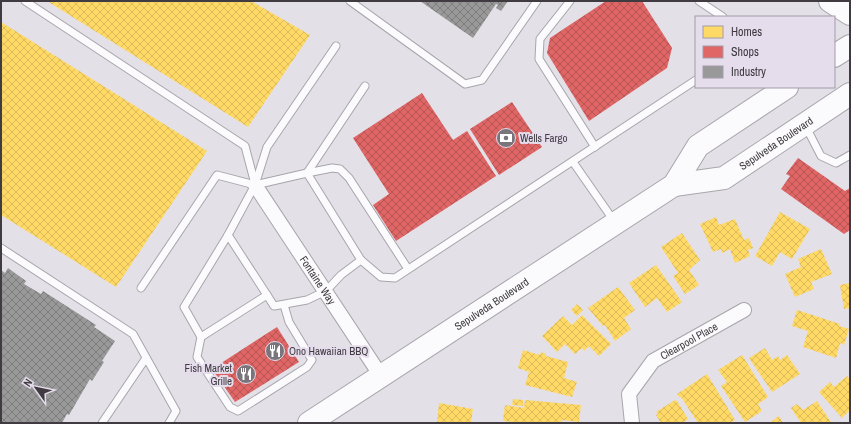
<svg xmlns="http://www.w3.org/2000/svg" width="851" height="424" viewBox="0 0 851 424" font-family="'Archivo Narrow',sans-serif">
<style>
.homes{fill:url(#homes-cross-hatch)}
.shops{fill:url(#shops-cross-hatch)}
.industry{fill:url(#industry-cross-hatch)}
.lines{fill:none;stroke-linecap:round;stroke-linejoin:round}
.service-casing{stroke:#a8a5ab;stroke-width:9}
.minor-casing{stroke:#a8a5ab;stroke-width:16}
.primary-casing{stroke:#a8a5ab;stroke-width:24}
.service{stroke:#fbfafc;stroke-width:7}
.minor{stroke:#fbfafc;stroke-width:14}
.primary{stroke:#fbfafc;stroke-width:22}
.labels{text-anchor:middle;stroke-width:4;stroke-linejoin:round;paint-order:stroke}
.poi-label{font-size:11px;fill:#3f3b41;stroke:#e5dcec;text-anchor:start}
.street-label{font-size:11px;fill:#3f3b41;stroke:#e5dcec}
</style>
<defs>
<pattern id="homes-cross-hatch" width="8" height="8" patternUnits="userSpaceOnUse"><rect width="8" height="8" fill="#ffd966"/><path d="M0 0l8 8M0 8l8-8" fill="none" stroke="#dcbb5a"/></pattern>
<pattern id="shops-cross-hatch" width="8" height="8" patternUnits="userSpaceOnUse"><rect width="8" height="8" fill="#e06666"/><path d="M0 0l8 8M0 8l8-8" fill="none" stroke="#b75556"/></pattern>
<pattern id="industry-cross-hatch" width="8" height="8" patternUnits="userSpaceOnUse"><rect width="8" height="8" fill="#999"/><path d="M0 0l8 8M0 8l8-8" fill="none" stroke="#7e7e7e"/></pattern>
</defs>
<rect width="100%" height="100%" fill="#e4e0e8"/>
<g class="homes">
<path d="M47 1H251L310 35 248 127Z"/>
<path d="M1 22 207 151 116 287 1 215Z"/>
<path d="M780 212 810 229 792 259 780 252 772 266 755 256Z"/>
<path d="M716 217 719 225 735 219 744 240 749 238 753 248 748 250 750 256 735 263 730 249 722 253 721 249 713 252 700 224Z"/>
<path d="M682 233 700 260 689 270 699 285 685 294 673 276 678 273 661 247Z"/>
<path d="M821 249 832 274 811 282 814 289 795 297 785 274 801 267 798 259Z"/>
<path d="M656 265 682 302 667 312 657 298 645 307 629 283Z"/>
<path d="M850 283V308L844 309 840 285Z"/>
<path d="M618 287 635 310 624 318 631 329 615 341 605 325 603 326 588 308Z"/>
<path d="M577 304 583 310 577 316 571 310Z"/>
<path d="M797 310 840 324 839 326 849 329 844 345 840 343 836 358 803 347 808 331 792 326Z"/>
<path d="M582 315 611 344 599 356 589 346 584 351 582 348 575 354 565 344 557 352 542 336 563 316 572 325Z"/>
<path d="M765 348 772 360 778 356 780 360 787 355 800 374 772 392 749 358Z"/>
<path d="M523 350 540 355 541 352 546 354V356L568 362 564 378 577 382 572 397 525 385 529 372 518 368Z"/>
<path d="M742 355 768 397 758 404 762 411 745 422 721 386 727 382 718 370Z"/>
<path d="M707 374 735 420 730 423H698L681 397 680 398 677 394Z"/>
<path d="M847 376 850 379V410L842 418 819 392 830 382 834 387Z"/>
<path d="M513 399 523 400V406L512 405Z"/>
<path d="M525 400 581 405 579 422 562 420V423H520L503 421 505 405 524 408Z"/>
<path d="M675 400 677 401 688 419 683 423H661L656 415 658 414 656 412Z"/>
<path d="M817 401 831 422 801 423 791 408 797 404 803 410Z"/>
<path d="M439 403 473 409 471 423H437Z"/>
<path d="M779 416 783 423H769Z"/>
</g>
<g class="shops">
<path d="M606 1H642L672 48 667 68 589 121 547 53 550 38Z"/>
<path d="M422 93 453 140 467 131 496 176 396 241 373 205 389 194 353 138Z"/>
<path d="M512 102 542 147 499 175 470 129Z"/>
<path d="M798 158 845 191 850 188V230L844 234 781 189 790 176 786 174Z"/>
<path d="M277 327 299 362 235 402 212 369Z"/>
</g>
<g class="industry">
<path d="M420 1H508L501 11 496 8 498 5 496 4 473 38Z"/>
<path d="M8 268 26 281 24 284 41 294 43 291 96 325 94 327 115 341 102 361 104 362 92 381 90 379 69 415 67 414 62 423H1V270L5 273Z"/>
</g>
<g class="lines">
<g class="service-casing">
<g id="service">
<path d="M25 1 245 146 255 184"/>
<path d="M350 1 465 84 482 80 537 1"/>
<path d="M570 1 540 39 539 59 595 147"/>
<path d="M699 1 723 17"/>
<path d="M336 46 267 147 255 185 228 235 184 307 201 337 267 295 274 306 307 300 326 291 341 275 361 260 381 277 395 278 696 80"/>
<path d="M806 127 821 156 836 163 850 155"/>
<path d="M573 162 614 221"/>
<path d="M307 173 332 168 340 169 349 178 408 269"/>
<path d="M307 173 365 86"/>
<path d="M228 235 267 295"/>
<path d="M1 248 133 334 176 411 169 423"/>
<path d="M141 288 217 175 255 185 307 173 361 260"/>
<path d="M201 337 197 357 230 407 238 411 307 367 312 360 289 322 284 305"/>
<path d="M102 423 146 358"/>
</g>
</g>
<g class="minor-casing">
<g id="minor">
<path id="s1" d="M255 185 381 376"/>
<path id="s2" d="M632 423 629 394 653 361 744 310"/>
</g>
</g>
<g class="primary-casing">
<g id="primary">
<path d="M830 1 850 14"/>
<path d="M834 56 850 46"/>
<path id="s3" d="M674 185 724 178 850 94"/>
<path id="s4" d="M309 423 674 185 698 146 787 87"/>
</g>
</g>
<use href="#service" class="service"/>
<use href="#minor" class="minor"/>
<use href="#primary" class="primary"/>
</g>
<defs>
<g id="bank-disc" transform="scale(1)"><circle r="9.5" fill="#79757b" stroke="#e5dcec"/><path d="M-6-4H6V4H-6ZM0-2.3a2.3 2.3 0 1 0 0 4.6a2.3 2.3 0 1 0 0-4.6Z" fill="#fff"/></g>
<g id="restaurant-disc" transform="scale(1)"><circle r="9.5" fill="#79757b" stroke="#e5dcec"/><path d="M-5-6h1v4h1v-4h1v4h1v-4h1v5L-1.5 .5V6h-2V.5L-5-1ZM5-6V6H3V1.5H1.5Q1.5-4 5-6Z" fill="#fff"/></g>
</defs>
<g fill-rule="evenodd">
<use href="#bank-disc" x="506" y="138"/>
<use href="#restaurant-disc" x="275" y="351"/>
<use href="#restaurant-disc" x="246" y="374"/>
</g>
<g class="labels">
<g class="poi-label">
<text x="520" y="142">Wells Fargo</text>
<text x="289" y="355">Ono Hawaiian BBQ</text>
<text x="232" y="372" text-anchor="end">Fish Market<tspan x="232" dy="13">Grille</tspan></text>
</g>
<g class="street-label">
<text dy="4" stroke="none"><textPath href="#s3" startOffset="113">Sepulveda Boulevard</textPath></text>
<text dy="4" stroke="none"><textPath href="#s1" startOffset="114">Fontaine Way</textPath></text>
<text dy="4" stroke="none"><textPath href="#s4" startOffset="218">Sepulveda Boulevard</textPath></text>
<text dy="4" stroke="none"><textPath href="#s2" startOffset="111">Clearpool Place</textPath></text>
</g>
</g>
<rect width="851" height="424" fill="none" stroke="#3f3b41" stroke-width="4"/>
<rect x="695" y="16" width="140" height="72" fill="#e5dcec" stroke="#a39ca8"/>
<rect x="703" y="26" width="20" height="12" fill="#ffd966" stroke="#a39ca8"/>
<text x="731" y="36" font-size="12" fill="#3f3b41">Homes</text>
<rect x="703" y="46" width="20" height="12" fill="#e06666" stroke="#a39ca8"/>
<text x="731" y="56" font-size="12" fill="#3f3b41">Shops</text>
<rect x="703" y="66" width="20" height="12" fill="#999999" stroke="#a39ca8"/>
<text x="731" y="76" font-size="12" fill="#3f3b41">Industry</text>
<g transform="translate(36 388) rotate(303)" stroke="#e5dcec" stroke-width="3" paint-order="stroke">
<path d="M0-3L7 15L0 10L-7 15Z" fill="#3f3b41"/>
<text y="-6" font-size="11" font-weight="bold" text-anchor="middle" fill="#3f3b41">N</text>
</g>
</svg>
